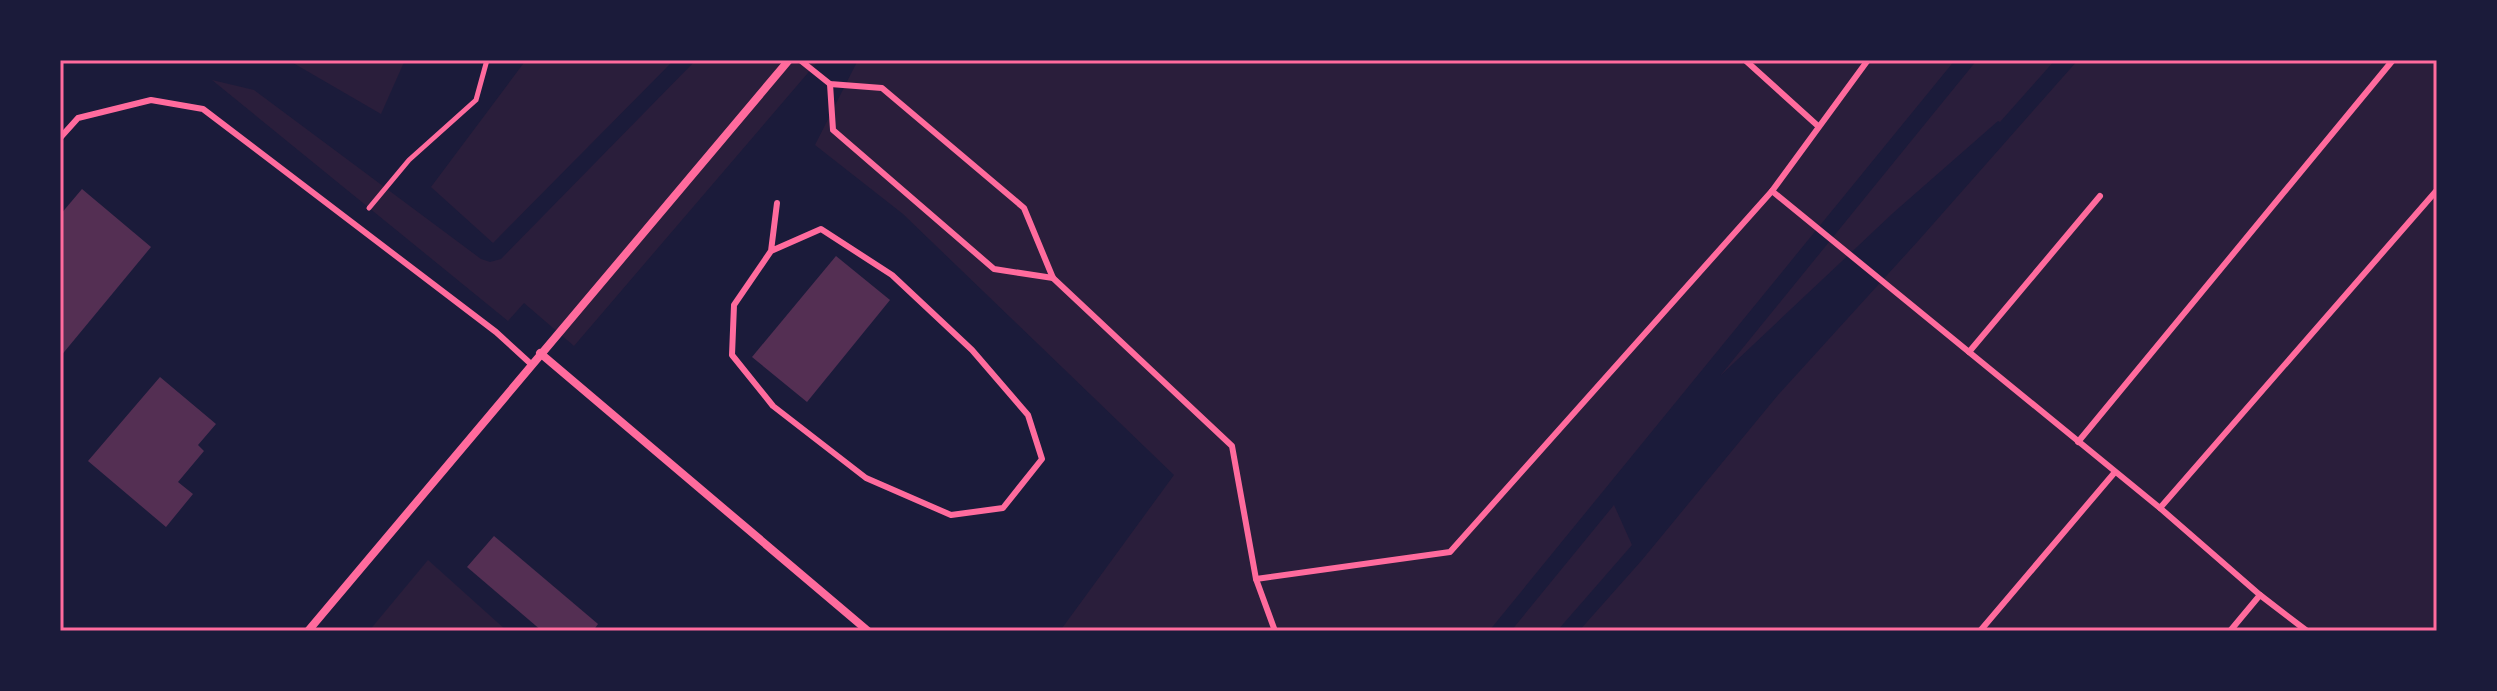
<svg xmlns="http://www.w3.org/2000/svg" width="2497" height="691" viewBox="0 0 2497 691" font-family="Inter,sans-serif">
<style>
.green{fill:#2a1e3b}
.building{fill:#542f53}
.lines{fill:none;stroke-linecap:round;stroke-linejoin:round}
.path{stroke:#ff6b9d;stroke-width:5}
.service{stroke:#ff6b9d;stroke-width:6}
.minor{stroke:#ff6b9d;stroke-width:8}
.neatline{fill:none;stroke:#ff6b9d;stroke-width:3}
</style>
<rect width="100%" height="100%" fill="#1b1b3a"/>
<g class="green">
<path d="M288 60H405L381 114Z"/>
<path d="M526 60H674L493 243 431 187Z"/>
<path d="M696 60H819L574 346 524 303 508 321 212 80 254 90 481 259 490 262 501 259Z"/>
<path d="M858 60H1955L1489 631H1060L1174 475 903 214 815 145Z"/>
<path d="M1977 60H2055L2000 122 1998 121 1893 213 1720 376Z"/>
<path d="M2078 60H2437V631H1579L1642 560 1778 395 1919 240Z"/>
<path d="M1614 505 1632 545 1557 631H1511Z"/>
<path d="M428 560 507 631H369Z"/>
</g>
<g class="building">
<path d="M82 189 151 247 60 357V215Z"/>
<path d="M836 256 890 300 807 402 752 357Z"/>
<path d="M160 377 216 424 198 445 204 451 178 482 193 494 166 527 88 461Z"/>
<path d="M494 536 598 624 593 631H542L467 567Z"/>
</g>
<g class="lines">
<path class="path" d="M369 208 409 160 476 100 487 60"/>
<g class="service">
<path d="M800 60 830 84 882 88 1024 208 1053 278 1232 446 1256 579 1275 631"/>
<path d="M1745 60 1818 126"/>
<path d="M1868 60 1772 191 2160 508 2437 190"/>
<path d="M830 84 833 130 994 269 1053 278"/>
<path d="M60 138 78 118 151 100 203 109 496 332 531 364"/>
<path d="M771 251 821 229 892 275 972 350 1028 415 1042 459 1003 508 951 515 866 478 773 406 732 355 734 305 771 251 777 203"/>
<path d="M1969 352 2100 196"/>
<path d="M2078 442 2393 60"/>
<path d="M2160 508 2260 595 2230 631"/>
<path d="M1256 579 1450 552 1772 191"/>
<path d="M2260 595 2307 631"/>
<path d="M1980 631 2115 472"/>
</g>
<g class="minor">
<path d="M540 353 868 631"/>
<path d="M308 631 789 60"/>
</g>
</g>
<rect width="2497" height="691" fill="none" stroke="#1b1b3a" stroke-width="124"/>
<rect x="62" y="62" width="2373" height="567" class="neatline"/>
</svg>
